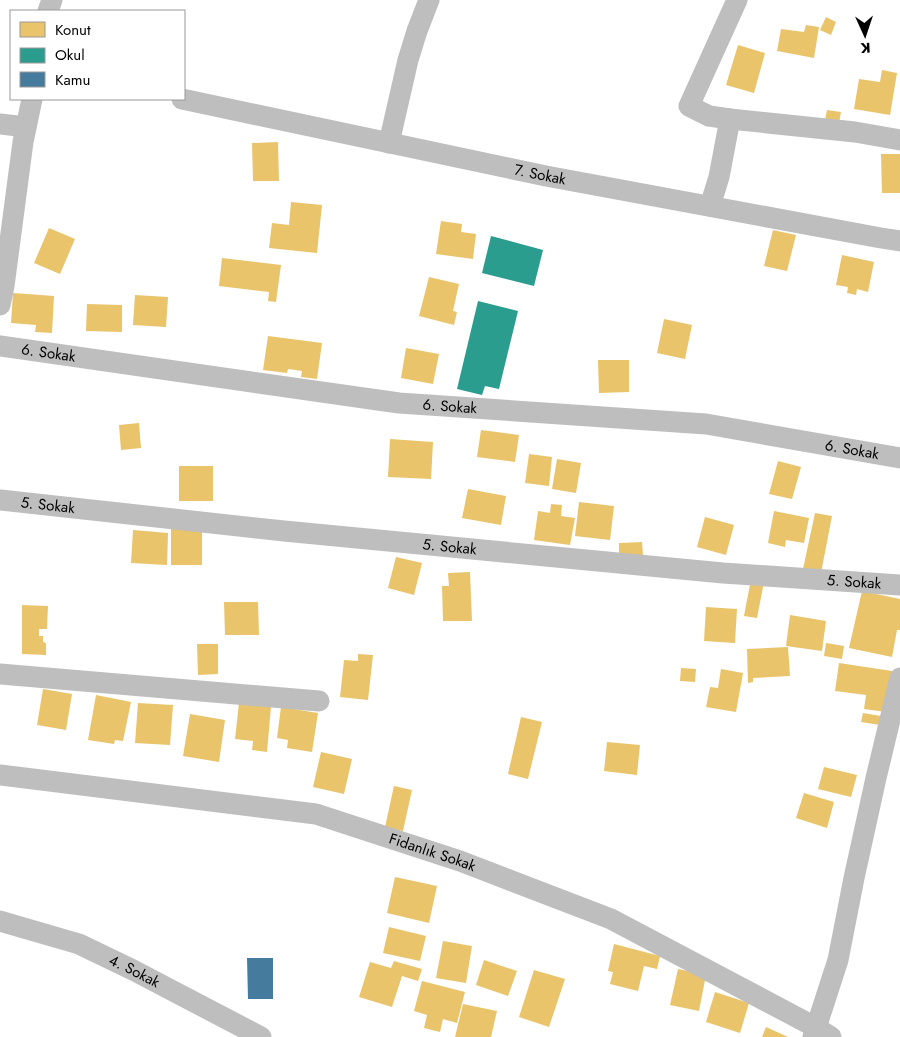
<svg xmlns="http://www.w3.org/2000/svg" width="900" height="1037" viewBox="0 0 900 1037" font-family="Jost,sans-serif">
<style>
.homes{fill:#e9c46a}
.schools{fill:#2a9d8f}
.public{fill:#457b9d}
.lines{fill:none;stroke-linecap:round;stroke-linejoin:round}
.minor{stroke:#bebebe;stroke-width:21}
.labels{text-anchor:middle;stroke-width:5;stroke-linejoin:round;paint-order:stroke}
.street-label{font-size:15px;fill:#000;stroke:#fff}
</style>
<rect width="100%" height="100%" fill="#fff"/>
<g class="homes">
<path d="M826 17 836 22 831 35 820 30Z"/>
<path d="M806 25 819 27 814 58 777 51 781 29 804 32Z"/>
<path d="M738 45 765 53 754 93 726 85Z"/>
<path d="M882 70 897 73 890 115 854 109 859 79 880 82Z"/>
<path d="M827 110 841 112 839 123 825 120Z"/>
<path d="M278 142 279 181H253L252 143Z"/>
<path d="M881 154H900V193H882Z"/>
<path d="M291 202 322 205 317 253 269 248 272 223 289 225Z"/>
<path d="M441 221 462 224 461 232 476 234 473 259 436 254Z"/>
<path d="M49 228 75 239 60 274 34 263Z"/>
<path d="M773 230 796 235 787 271 764 266Z"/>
<path d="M842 255 874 262 868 292 857 289 856 295 847 293 848 287 836 285Z"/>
<path d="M222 258 281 265 276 302 268 301 269 292 219 286Z"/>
<path d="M429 277 459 284 453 311 457 312 454 325 419 316Z"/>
<path d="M13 293 54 296 52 333 35 332 36 325 11 323Z"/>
<path d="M135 295 168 297 166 327 133 325Z"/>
<path d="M87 304 122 305V332L86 331Z"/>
<path d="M664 319 692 325 685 359 657 353Z"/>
<path d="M268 336 322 343 317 379 301 377 302 371 288 369 287 373 263 370Z"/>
<path d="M406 348 439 354 433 384 401 378Z"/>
<path d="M598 360H629V392L599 393Z"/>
<path d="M139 423 141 448 121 450 119 425Z"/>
<path d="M481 430 519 435 515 462 477 457Z"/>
<path d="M390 439 433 442 431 479 388 477Z"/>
<path d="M529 454 552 457 549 486 525 483Z"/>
<path d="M557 459 581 463 576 493 552 489Z"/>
<path d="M778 461 801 467 792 499 769 494Z"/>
<rect x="179" y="466" width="34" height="35"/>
<path d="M468 489 506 496 501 525 462 518Z"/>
<path d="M579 502 614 506 610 540 575 536Z"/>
<path d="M551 504 562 505 561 516 575 518 570 545 534 540 538 511 550 513Z"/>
<path d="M774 511 809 518 804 543 786 540 785 547 768 543Z"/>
<path d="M815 513 832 516 821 573 803 569Z"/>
<path d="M705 517 734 525 726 555 697 547Z"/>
<rect x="171" y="529" width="31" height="36"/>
<path d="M133 530 168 533 167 565 131 563Z"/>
<path d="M642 542 643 555 619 556V543Z"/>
<path d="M396 557 422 563 414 595 388 588Z"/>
<path d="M470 572 472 621H443L442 586H449L448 573Z"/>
<path d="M751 579 764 582 757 618 744 616Z"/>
<path d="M862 591 900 599V630H897L892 657 849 648Z"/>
<path d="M224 602H258L259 635H225Z"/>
<path d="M22 605 48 606 47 629H39V636H43V642L46 643V655L22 654Z"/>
<path d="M706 607 737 609 735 643 704 641Z"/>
<path d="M790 615 826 621 822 651 786 646Z"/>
<path d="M826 643 844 646 842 659 824 656Z"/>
<path d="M197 644H218V674L198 675Z"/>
<path d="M788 647 790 676 753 678V682L748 683 747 649Z"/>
<path d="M358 654 373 655 368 700 340 697 344 660 358 661Z"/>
<path d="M839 663 892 671 886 712 864 709 866 695 835 691Z"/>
<path d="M681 668 696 669 695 682 680 681Z"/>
<path d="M721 669 743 673 736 712 706 707 710 687 718 688Z"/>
<path d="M43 689 72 694 66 730 37 725Z"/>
<path d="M96 695 131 702 123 741 115 740 114 744 88 740Z"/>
<path d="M138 703 173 705 170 745 135 743Z"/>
<path d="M239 703 271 707 267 752 252 750 253 741 235 739Z"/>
<path d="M281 707 318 713 312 752 287 748 288 740 277 738Z"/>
<path d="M863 713 881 716 880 725 861 722Z"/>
<path d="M190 714 225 720 219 762 183 756Z"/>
<path d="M521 717 542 722 528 779 508 774Z"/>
<path d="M607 742 640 745 637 775 604 771Z"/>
<path d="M321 752 352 759 344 794 313 787Z"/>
<path d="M824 767 857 775 851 797 818 789Z"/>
<path d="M394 786 412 790 403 831 385 827Z"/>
<path d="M804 793 834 802 827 828 796 818Z"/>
<path d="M395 877 437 886 429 923 387 913Z"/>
<path d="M389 927 426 936 420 961 383 953Z"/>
<path d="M443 941 472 946 466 983 436 978Z"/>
<path d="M614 944 660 956 657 969 644 966 638 991 610 984 613 972 608 971Z"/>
<path d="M484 960 517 971 508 996 476 985Z"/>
<path d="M394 961 422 969 418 981 402 976 392 1007 359 997 370 962 391 968Z"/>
<path d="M678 969 706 975 699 1011 670 1005Z"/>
<path d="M534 970 565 979 549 1027 519 1017Z"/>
<path d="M422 981 465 992 457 1023 443 1019 440 1032 424 1028 427 1015 414 1011Z"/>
<path d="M715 992 749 1003 740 1033 706 1022Z"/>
<path d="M463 1004 497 1011 491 1037H455Z"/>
<path d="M766 1027 788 1037H762Z"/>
</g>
<g class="schools">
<path d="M491 236 543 250 534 286 482 273Z"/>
<path d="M478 301 518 311 499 389 485 386 482 395 457 389Z"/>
</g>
<path class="public" d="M247 958H273V999H248Z"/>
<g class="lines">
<g class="minor">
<path d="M48 11 52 0"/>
<path id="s1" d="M182 99 546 176 881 238 900 241"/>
<path d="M730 119 855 132 900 140"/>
<path d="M0 124 26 127"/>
<path d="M389 143 408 60 417 31 429 0"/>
<path d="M710 206 719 177 730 119 709 116 689 106 737 0"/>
<path d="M0 305 4 286 23 142 32 99"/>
<path id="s2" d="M0 346 399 403 706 424 900 458"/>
<path id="s3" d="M0 500 284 531 723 573 900 585"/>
<path d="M0 674 319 701"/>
<path id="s4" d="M0 775 316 814 460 861 611 919 815 1027 831 1037"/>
<path id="s5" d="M0 921 79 944 133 970 261 1037"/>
<path d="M813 1037 838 960 854 878 876 778 900 678"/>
</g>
</g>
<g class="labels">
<g class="street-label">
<text dy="5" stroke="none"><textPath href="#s1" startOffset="366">7. Sokak</textPath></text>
<text dy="5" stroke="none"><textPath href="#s2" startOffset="49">6. Sokak</textPath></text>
<text dy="5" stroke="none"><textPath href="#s2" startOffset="454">6. Sokak</textPath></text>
<text dy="5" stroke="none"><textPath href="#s2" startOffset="859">6. Sokak</textPath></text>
<text dy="5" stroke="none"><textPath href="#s3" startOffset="48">5. Sokak</textPath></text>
<text dy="5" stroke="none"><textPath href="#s3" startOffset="452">5. Sokak</textPath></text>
<text dy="5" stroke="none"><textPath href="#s3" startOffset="858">5. Sokak</textPath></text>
<text dy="5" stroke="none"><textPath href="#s4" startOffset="441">Fidanlık Sokak</textPath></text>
<text dy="5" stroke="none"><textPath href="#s5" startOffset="144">4. Sokak</textPath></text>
</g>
</g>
<rect x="10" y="10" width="175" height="90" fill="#ffffff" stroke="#999999"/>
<rect x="20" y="22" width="25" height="15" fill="#e9c46a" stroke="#999999"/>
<text x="55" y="35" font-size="15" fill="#000000">Konut</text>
<rect x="20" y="48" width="25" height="15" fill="#2a9d8f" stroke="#999999"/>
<text x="55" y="60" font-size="15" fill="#000000">Okul</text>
<rect x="20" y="72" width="25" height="15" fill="#457b9d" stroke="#999999"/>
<text x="55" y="85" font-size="15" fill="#000000">Kamu</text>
<g transform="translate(865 35) rotate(177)" stroke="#ffffff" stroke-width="4" paint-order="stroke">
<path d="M0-4L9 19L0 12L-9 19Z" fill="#000000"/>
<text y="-8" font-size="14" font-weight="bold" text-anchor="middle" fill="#000000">K</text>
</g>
</svg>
